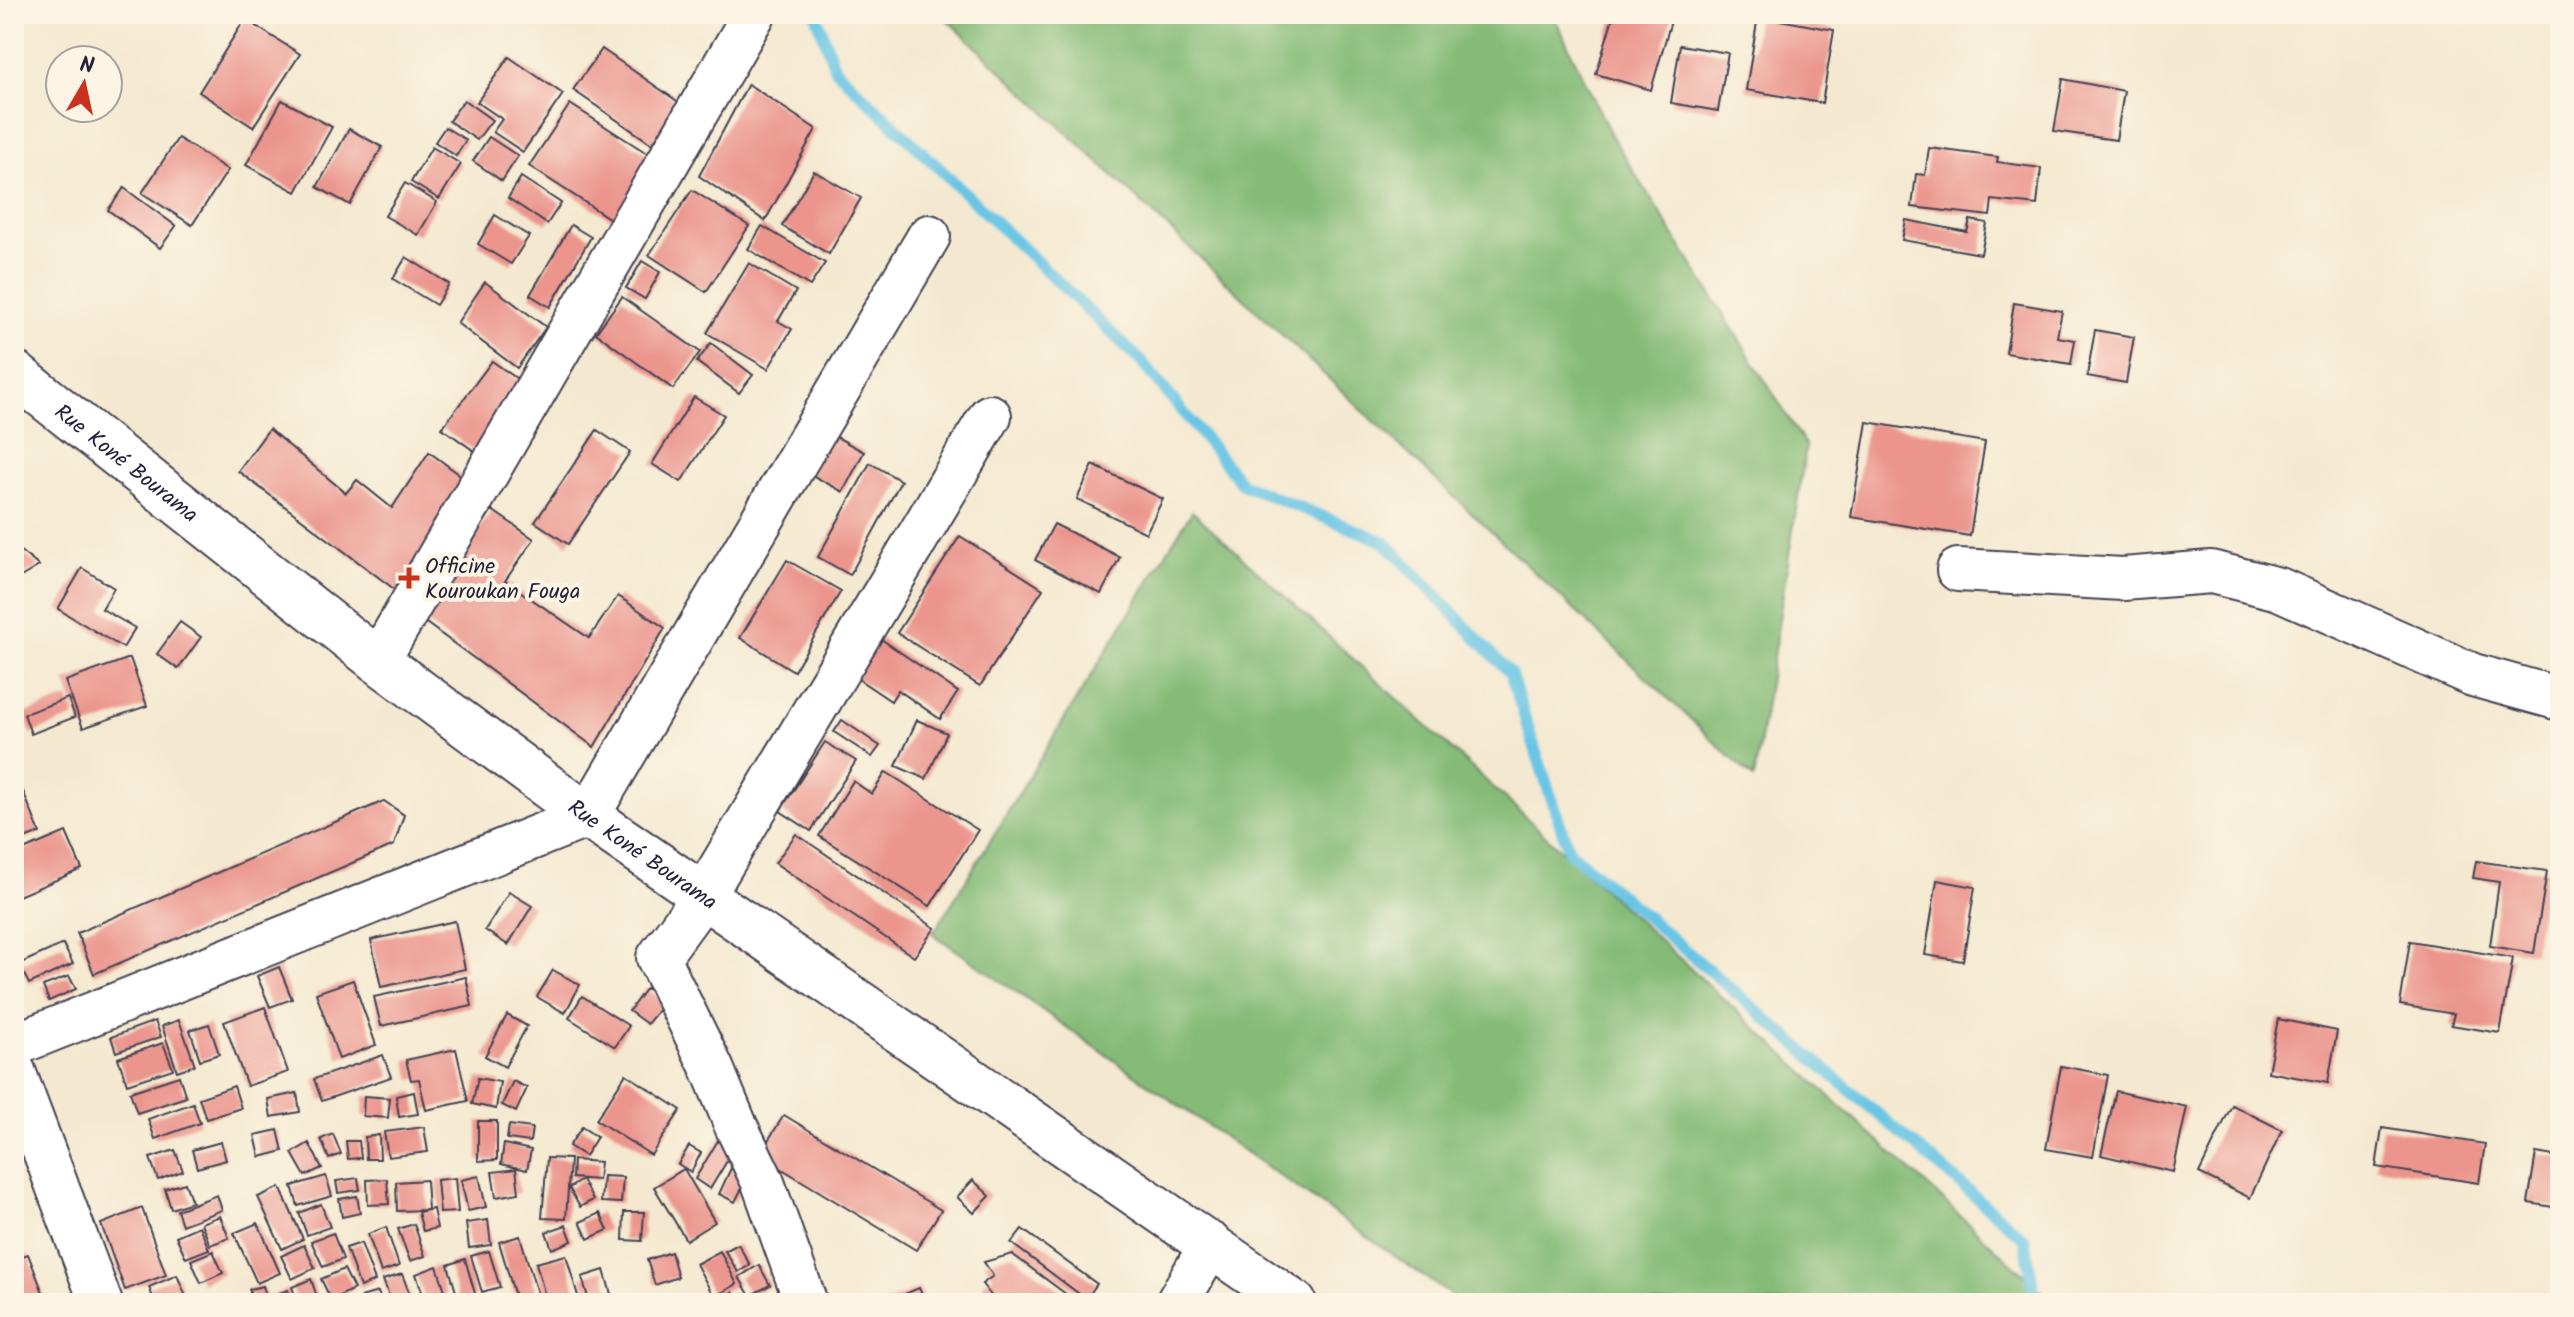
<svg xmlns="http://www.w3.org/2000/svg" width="2574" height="1317" viewBox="0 0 2574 1317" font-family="Kalam,sans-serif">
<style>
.forest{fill:#85bb77;stroke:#546e59;stroke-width:2}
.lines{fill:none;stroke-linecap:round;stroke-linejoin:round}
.stream{stroke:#67c5e5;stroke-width:12}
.building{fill:#eb958d}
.minor-casing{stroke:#424051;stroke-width:46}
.trunk-casing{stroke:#424051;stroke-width:48}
.minor{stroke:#fff;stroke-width:42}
.trunk{stroke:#fff;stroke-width:44}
.poi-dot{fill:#c8321e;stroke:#fcf5e5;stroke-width:3}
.labels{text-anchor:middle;stroke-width:8;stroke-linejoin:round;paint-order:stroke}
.street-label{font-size:22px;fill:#22223b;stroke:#fcf5e5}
.poi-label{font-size:22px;fill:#22223b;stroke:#fcf5e5;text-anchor:start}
</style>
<rect width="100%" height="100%" fill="#fcf5e5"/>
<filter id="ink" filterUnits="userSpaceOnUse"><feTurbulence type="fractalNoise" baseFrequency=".0125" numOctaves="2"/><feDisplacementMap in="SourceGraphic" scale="16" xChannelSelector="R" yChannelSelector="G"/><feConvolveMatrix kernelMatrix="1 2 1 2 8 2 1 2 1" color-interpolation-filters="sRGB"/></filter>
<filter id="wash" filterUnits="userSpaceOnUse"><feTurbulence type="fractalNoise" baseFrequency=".006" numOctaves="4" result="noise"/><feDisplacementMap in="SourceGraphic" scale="32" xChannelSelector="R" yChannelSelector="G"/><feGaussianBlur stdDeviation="1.8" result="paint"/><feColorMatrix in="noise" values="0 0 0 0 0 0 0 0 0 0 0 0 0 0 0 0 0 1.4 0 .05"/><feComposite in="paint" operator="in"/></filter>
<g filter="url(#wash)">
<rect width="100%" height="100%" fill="#f4e9d0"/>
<g class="forest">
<path d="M941 14H1553L1611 135 1806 446 1754 779Z"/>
<path d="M1192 511 2055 1303H1462L933 934Z"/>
</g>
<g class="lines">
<path class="stream" d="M816 14 835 69 1141 361 1242 484 1385 542 1510 673 1569 851 2025 1239 2036 1303"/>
</g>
<g id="blocks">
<g class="building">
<path d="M1614 14H1673L1651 90 1596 74Z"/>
<path d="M1758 16 1834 30 1822 103 1746 90Z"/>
<path d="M245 19 300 54 253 127 199 92Z"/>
<path d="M1680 45 1728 53 1718 111 1671 103Z"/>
<path d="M602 49 680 103 652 144 573 90Z"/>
<path d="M509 57 563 94 523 152 493 132 502 119 477 102Z"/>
<path d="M2063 79 2124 91 2116 140 2054 131Z"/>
<path d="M748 84 816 129 765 221 699 176Z"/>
<path d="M282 100 332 127 296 192 246 165Z"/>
<path d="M464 100 492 120 477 140 449 121Z"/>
<path d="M570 104 653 157 612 220 529 166Z"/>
<path d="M445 127 466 140 456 156 435 142Z"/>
<path d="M349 129 382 147 350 205 317 187Z"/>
<path d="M489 137 518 156 502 181 473 161Z"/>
<path d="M178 138 228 170 192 225 142 193Z"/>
<path d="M432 147 461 164 439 199 411 182Z"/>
<path d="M1929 148 1998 157 1997 162 2041 168 2037 205 1992 200 1990 216 1912 207 1916 174 1925 175Z"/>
<path d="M814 171 861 198 829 254 782 226Z"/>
<path d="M521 177 561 203 547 224 508 198Z"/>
<path d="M405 183 437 202 418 235 385 216Z"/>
<path d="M124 188 176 226 160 248 108 210Z"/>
<path d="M692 190 749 226 706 292 649 255Z"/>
<path d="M495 215 529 236 511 264 478 244Z"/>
<path d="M1906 220 1967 232 1970 220 1987 223 1981 254 1902 240Z"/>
<path d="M571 225 591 237 550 307 530 295Z"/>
<path d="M762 226 825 263 810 286 748 249Z"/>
<path d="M406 257 449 284 436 305 393 279Z"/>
<path d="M642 261 660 272 645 299 626 288Z"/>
<path d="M749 263 796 291 778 321 792 329 768 369 707 333Z"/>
<path d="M485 282 546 327 517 368 457 323Z"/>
<path d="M622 297 700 352 673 389 596 333Z"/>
<path d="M2014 303 2062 311 2057 337 2075 340 2071 364 2006 353Z"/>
<path d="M2095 330 2134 337 2126 383 2087 376Z"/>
<path d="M711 343 753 375 739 393 697 362Z"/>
<path d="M492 361 526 385 477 453 442 428Z"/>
<path d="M694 397 724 415 681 482 652 464Z"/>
<path d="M1867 422 1985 442 1970 536 1851 517Z"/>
<path d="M269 429 346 493 357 480 392 508 429 452 471 483 402 595 238 471Z"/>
<path d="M597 430 630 452 568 544 535 522Z"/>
<path d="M831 434 864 452 843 492 810 474Z"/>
<path d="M870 463 901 481 850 575 818 557Z"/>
<path d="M1093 465 1163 499 1146 533 1077 499Z"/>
<path d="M492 510 534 539 505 581 589 638 618 596 665 628 594 747 418 617Z"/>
<path d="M1054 524 1120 557 1101 594 1035 560Z"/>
<path d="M960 536 1043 589 980 686 897 633Z"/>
<path d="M14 546 39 566 14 581Z"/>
<path d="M787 560 841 591 794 671 740 638Z"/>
<path d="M82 568 114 588 102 609 135 628 123 648 58 609Z"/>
<path d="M180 622 201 637 178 669 157 654Z"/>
<path d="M881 639 958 692 940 719 898 690 891 701 855 677Z"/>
<path d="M130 658 147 706 83 728 65 681Z"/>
<path d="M68 698 75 717 31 734 24 714Z"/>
<path d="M842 720 880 746 872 757 834 732Z"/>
<path d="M917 720 947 733 926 779 896 766Z"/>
<path d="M825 742 856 761 811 831 780 811Z"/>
<path d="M886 772 978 830 930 906 819 836 853 781 872 794Z"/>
<path d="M21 786 40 833 14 843V788Z"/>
<path d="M384 801 404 815 394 845 94 974 77 933Z"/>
<path d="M66 832 82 869 14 898V854Z"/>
<path d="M796 834 935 928 914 957 775 863Z"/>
<path d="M2476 861 2547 871 2534 953 2490 946 2499 882 2473 878Z"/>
<path d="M1937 880 1975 887 1963 961 1925 955Z"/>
<path d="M509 892 532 906 508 945 485 930Z"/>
<path d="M455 921 465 969 381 987 371 940Z"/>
<path d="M2410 941 2513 958 2500 1033 2451 1025 2454 1014 2400 1005Z"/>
<path d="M63 944 73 964 29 984 19 964Z"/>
<path d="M279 967 292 999 270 1007 257 976Z"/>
<path d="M553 970 580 985 565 1013 537 997Z"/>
<path d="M69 976 76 989 49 1001 43 986Z"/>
<path d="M466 977 472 1006 381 1026 374 997Z"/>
<path d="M353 980 376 1045 339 1059 316 993Z"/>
<path d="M646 988 665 1002 647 1024 629 1011Z"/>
<path d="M582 996 629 1026 615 1047 569 1018Z"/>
<path d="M265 1007 288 1072 247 1086 224 1022Z"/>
<path d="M507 1015 527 1026 505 1067 485 1056Z"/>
<path d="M2278 1019 2337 1031 2328 1083 2268 1072Z"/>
<path d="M179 1020 195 1065 177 1071 162 1026Z"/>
<path d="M155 1021 161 1037 116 1052 111 1037Z"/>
<path d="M209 1024 219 1054 200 1060 190 1030Z"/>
<path d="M163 1043 173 1069 127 1084 118 1058Z"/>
<path d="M456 1049 468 1101 426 1110 419 1079 411 1080 406 1060Z"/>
<path d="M383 1055 391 1077 322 1101 314 1079Z"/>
<path d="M2061 1066 2108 1075 2093 1157 2046 1149Z"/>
<path d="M626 1074 681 1110 651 1155 596 1120Z"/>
<path d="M179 1076 186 1097 137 1113 130 1092Z"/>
<path d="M478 1078 500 1082 496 1109 472 1104Z"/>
<path d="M513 1081 527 1088 516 1112 502 1105Z"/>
<path d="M234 1086 241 1108 206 1119 199 1098Z"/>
<path d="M2116 1091 2187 1107 2173 1172 2101 1155Z"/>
<path d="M414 1092 418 1114 399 1117 396 1096Z"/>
<path d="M297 1093 300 1112 271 1117 268 1099Z"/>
<path d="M364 1096 390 1098 388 1118 363 1116Z"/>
<path d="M193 1103 200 1123 155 1139 148 1119Z"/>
<path d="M2232 1105 2282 1130 2250 1198 2199 1173Z"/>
<path d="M784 1115 941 1210 916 1250 759 1155Z"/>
<path d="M478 1121H497V1160L478 1161Z"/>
<path d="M509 1125 532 1128 530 1142 507 1139Z"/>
<path d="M424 1127 428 1152 388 1157 384 1132Z"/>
<path d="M582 1127 597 1137 585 1156 569 1146Z"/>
<path d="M2382 1128 2485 1144 2479 1183 2376 1167Z"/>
<path d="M278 1130 283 1151 260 1157 255 1135Z"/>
<path d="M333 1134 341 1154 329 1159 321 1139Z"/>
<path d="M379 1135 380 1159H366L365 1137Z"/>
<path d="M720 1137 736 1146 710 1189 695 1179Z"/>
<path d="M346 1141H359L361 1158 348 1159Z"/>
<path d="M221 1142 226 1160 197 1168 192 1150Z"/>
<path d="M309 1143 322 1168 305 1176 292 1153Z"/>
<path d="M504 1144 531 1150 527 1170 501 1164Z"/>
<path d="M689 1146 701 1153 691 1172 678 1164Z"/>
<path d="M175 1150 183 1171 158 1180 150 1158Z"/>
<path d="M2536 1153 2560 1157V1208L2528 1203Z"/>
<path d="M547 1158 570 1159 566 1219 542 1218Z"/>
<path d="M573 1160 600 1162 598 1180 572 1178Z"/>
<path d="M731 1168 748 1176 735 1202 719 1194Z"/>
<path d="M516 1169 519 1193 496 1197 492 1172Z"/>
<path d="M684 1169 715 1222 686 1240 654 1187Z"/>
<path d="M326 1176 332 1196 298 1206 292 1186Z"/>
<path d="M479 1176 486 1207 468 1211 461 1180Z"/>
<path d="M603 1176 623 1177 621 1203 601 1202Z"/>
<path d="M358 1178 360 1190 338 1193 336 1181Z"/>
<path d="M455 1178 458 1212 440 1213 437 1180Z"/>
<path d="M387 1179 389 1204 368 1205 367 1180Z"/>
<path d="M426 1180 428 1210 397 1211 396 1182Z"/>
<path d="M582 1180 593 1200 580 1207 569 1188Z"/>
<path d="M973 1180 990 1196 974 1213 957 1197Z"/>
<path d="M185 1183 192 1202 171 1209 165 1189Z"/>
<path d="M280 1187 303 1239 282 1249 258 1197Z"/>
<path d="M217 1195 222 1210 182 1225 177 1210Z"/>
<path d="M357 1196 360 1213 342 1217 339 1199Z"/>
<path d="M321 1204 330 1227 307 1235 299 1213Z"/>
<path d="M142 1208 166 1275 125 1290 101 1224Z"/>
<path d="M433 1209 437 1228 423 1231 418 1212Z"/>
<path d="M624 1212H644L642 1241 623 1240Z"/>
<path d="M600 1213 608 1230 588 1239 580 1222Z"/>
<path d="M220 1216 229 1238 210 1245 201 1223Z"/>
<path d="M488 1220 491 1245 469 1248 466 1223Z"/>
<path d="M258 1223 280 1273 257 1283 234 1233Z"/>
<path d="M414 1224 425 1256 410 1261 398 1229Z"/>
<path d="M566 1225 572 1241 552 1249 546 1232Z"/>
<path d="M199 1226 209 1249 186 1258 176 1236Z"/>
<path d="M386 1227 399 1266 381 1272 368 1234Z"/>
<path d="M1022 1229 1097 1284 1086 1299 1011 1243Z"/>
<path d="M333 1233 343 1259 323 1267 311 1241Z"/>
<path d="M520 1236 540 1303H517L499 1242Z"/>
<path d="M361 1243 375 1281 360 1287 346 1248Z"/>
<path d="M738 1244 750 1265 738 1272 725 1251Z"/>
<path d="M304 1245 315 1268 292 1279 281 1256Z"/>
<path d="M213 1251 223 1273 201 1283 191 1260Z"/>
<path d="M489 1251 500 1287 482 1292 471 1256Z"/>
<path d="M720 1251 737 1284 714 1297 696 1264Z"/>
<path d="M671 1252 678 1277 655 1285 647 1260Z"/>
<path d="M28 1254 47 1303H21L14 1284V1259Z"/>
<path d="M1012 1254 1078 1303H1017L1014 1296 1002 1303H997L982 1284 993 1276 984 1262Z"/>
<path d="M566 1255 580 1303H547L536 1263Z"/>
<path d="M465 1259 476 1297 459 1302 448 1265Z"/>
<path d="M759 1265 770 1285 750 1296 739 1277Z"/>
<path d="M437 1266 449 1303H426L416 1274Z"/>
<path d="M344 1269 354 1289 331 1300 321 1279Z"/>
<path d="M604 1270 611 1294 589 1301 582 1277Z"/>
<path d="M402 1274 413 1303H392L383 1280Z"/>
<path d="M177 1275 187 1299 178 1303H155L149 1287Z"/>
<path d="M311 1279 319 1303H298L292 1287Z"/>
<path d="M263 1286 268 1302 253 1303 249 1289Z"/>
<path d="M919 1288 926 1303H883Z"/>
<path d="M288 1290 293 1303H273L271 1296Z"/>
<path d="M378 1292 382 1303H362L361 1297Z"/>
<path d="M733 1292 738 1303H713L712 1301Z"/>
</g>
</g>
</g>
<g filter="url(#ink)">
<use href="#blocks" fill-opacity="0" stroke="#424051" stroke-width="2"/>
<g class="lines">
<g class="minor-casing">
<g id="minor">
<path d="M1958 570 2123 579 2211 572 2279 589 2473 675 2560 699"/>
<path d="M378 661 754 14"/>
<path d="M14 1045 588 816 929 236"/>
<path d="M14 1071 101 1303"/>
<path d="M806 1303 762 1180 736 1126 712 1068 658 958 704 895 990 416"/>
<path d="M1177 1303 1211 1244"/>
</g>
</g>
<g class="trunk-casing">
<g id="trunk">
<path id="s1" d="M14 373 378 661 588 816 1294 1303"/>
</g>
</g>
<use href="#minor" class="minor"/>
<use href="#trunk" class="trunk"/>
</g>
</g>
<path class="poi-dot" d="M405 566h8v8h8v8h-8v8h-8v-8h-8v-8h8z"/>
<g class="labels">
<g class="street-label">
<text dy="8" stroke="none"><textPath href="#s1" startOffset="144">Rue Koné Bourama</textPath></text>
<text dy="8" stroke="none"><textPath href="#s1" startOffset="792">Rue Koné Bourama</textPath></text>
</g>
<g class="poi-label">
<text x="425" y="573">Officine<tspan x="425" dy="25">Kouroukan Fouga</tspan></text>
</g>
</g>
<rect width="2574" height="1317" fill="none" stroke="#fcf5e5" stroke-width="48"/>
<g transform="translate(84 84) rotate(9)"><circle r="38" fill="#fcf5e5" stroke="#a5a1a1" stroke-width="2"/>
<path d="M0-6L14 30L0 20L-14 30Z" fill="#c8321e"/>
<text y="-12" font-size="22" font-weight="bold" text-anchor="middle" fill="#22223b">N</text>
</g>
</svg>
